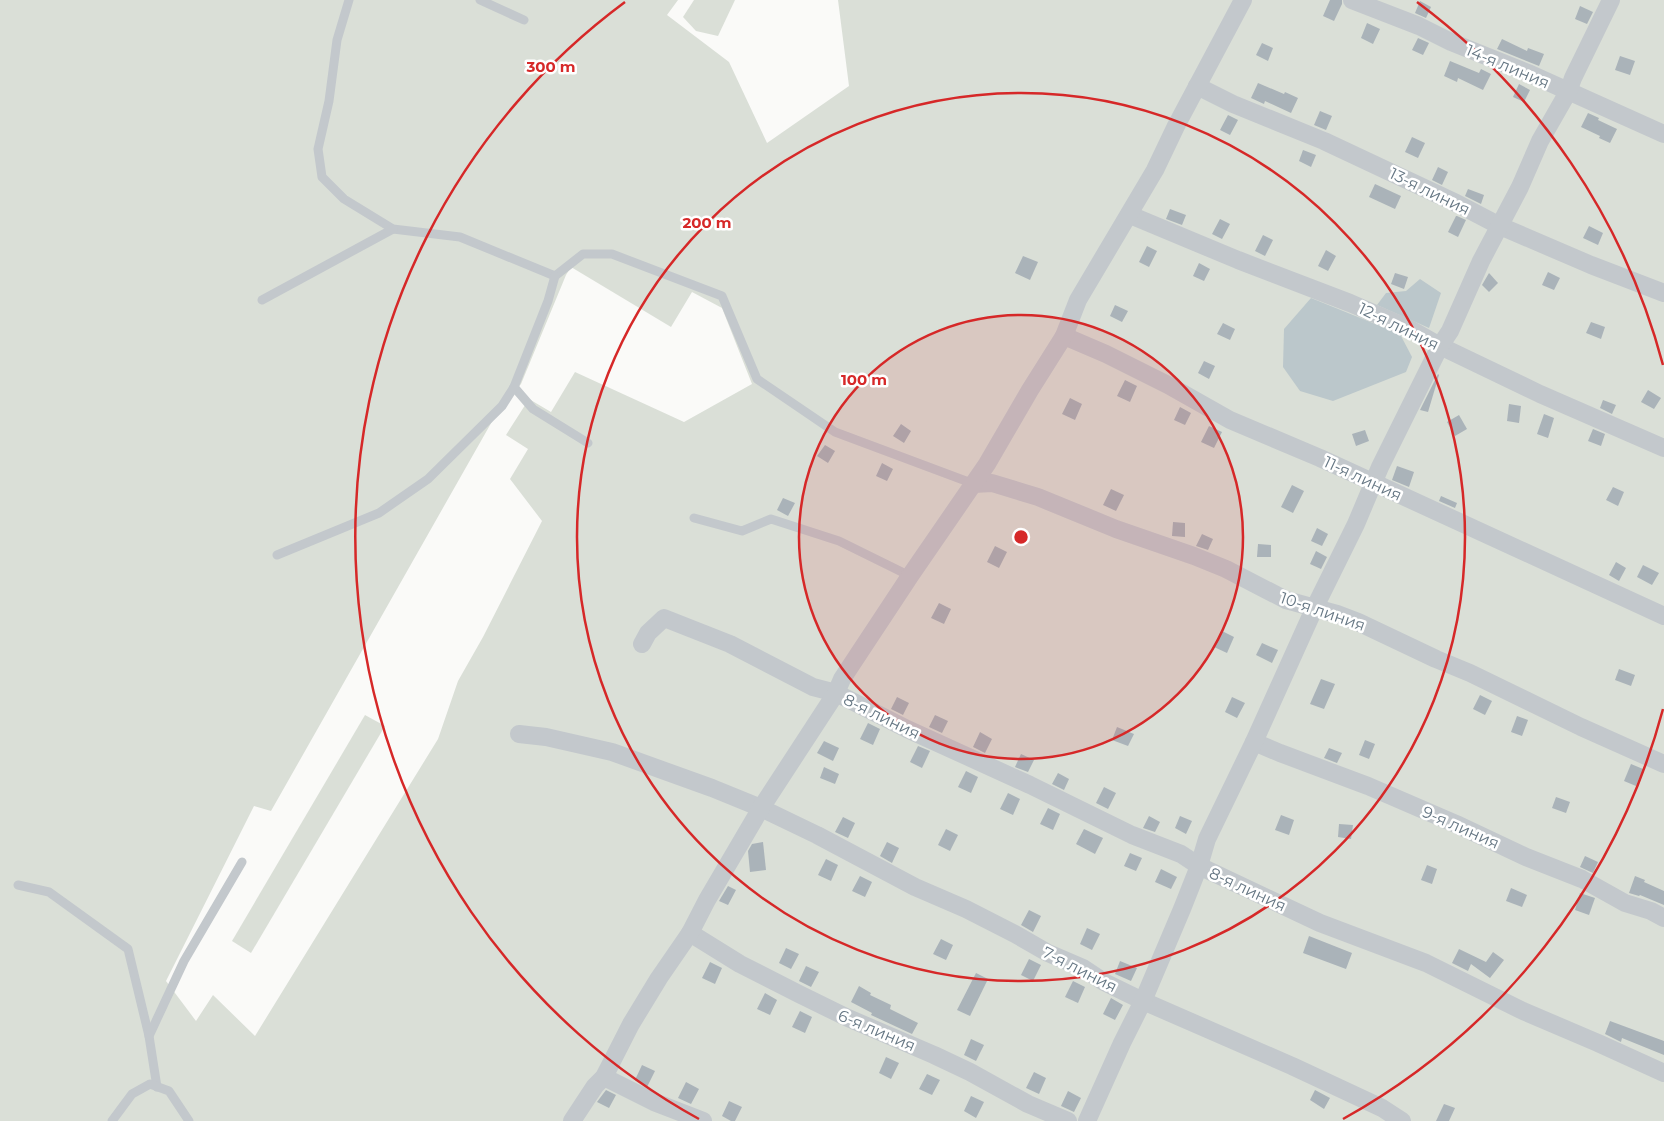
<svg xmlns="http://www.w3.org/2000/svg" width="1664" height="1121" viewBox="0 0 1664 1121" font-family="Montserrat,sans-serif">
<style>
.green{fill:#dadfd7;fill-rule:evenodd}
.water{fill:#bbc7cb}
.building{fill:#aab3b9}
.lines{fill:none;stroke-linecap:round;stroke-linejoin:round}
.service{stroke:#c3c8cc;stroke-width:9}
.minor{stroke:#c3c8cc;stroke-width:18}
.ring{fill:none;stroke:#d62828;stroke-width:2.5}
.labels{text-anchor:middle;stroke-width:5;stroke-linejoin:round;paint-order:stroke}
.street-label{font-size:16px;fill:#657683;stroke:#fff}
.centre{fill:#d62828;stroke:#fff;stroke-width:2.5}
.ring-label{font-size:15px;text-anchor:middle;font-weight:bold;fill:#d62828;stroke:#fff;stroke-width:5;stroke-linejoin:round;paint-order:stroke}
</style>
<rect width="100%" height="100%" fill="#fafaf8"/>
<g class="green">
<path d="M0 0H678L667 15 729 62 767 143 849 86 838 0H1664V1121H0ZM571 267 671 327 692 292 722 308 752 384 684 422 575 372 551 412 529 399 506 435 528 449 510 479 542 521 483 637 458 681 438 739 255 1036 213 995 196 1021 166 981 254 806 271 811 494 418 521 384 566 275Z"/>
<path d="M694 0H735L718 36 696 31 683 17Z"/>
<path d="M365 715 385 726 251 953 232 941Z"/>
</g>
<g class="water">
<path d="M1420 279 1441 293 1429 328 1377 305 1386 293 1406 291Z"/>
<path d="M1311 298 1400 334 1412 357 1406 372 1333 401 1300 391 1283 367 1284 329Z"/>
</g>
<g class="building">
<path d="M1330 0H1342V4L1334 21 1323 16Z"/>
<path d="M1420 1 1431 7 1426 18 1415 13Z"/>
<path d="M1580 6 1593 12 1587 24 1575 19Z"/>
<path d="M1367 23 1380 29 1373 44 1361 38Z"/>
<path d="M1418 38 1429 43 1423 55 1412 50Z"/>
<path d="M1502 39 1527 51 1528 48 1544 54 1539 66 1497 49Z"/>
<path d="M1262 43 1273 48 1268 61 1256 55Z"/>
<path d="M1620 56 1635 61 1630 75 1615 70Z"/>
<path d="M1450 61 1479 73 1481 69 1491 74 1483 90 1458 78 1457 82 1444 76Z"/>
<path d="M1258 83 1284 94 1285 92 1298 98 1291 113 1265 101 1264 104 1251 98Z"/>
<path d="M1519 84 1530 90 1524 102 1513 97Z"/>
<path d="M1320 111 1332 116 1326 130 1314 125Z"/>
<path d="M1588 113 1599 118 1598 120 1617 129 1610 143 1599 138 1600 136 1581 127Z"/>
<path d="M1228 115 1238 120 1230 135 1220 130Z"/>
<path d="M1412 137 1425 143 1418 158 1405 152Z"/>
<path d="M1303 150 1316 155 1311 167 1299 161Z"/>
<path d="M1438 167 1448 172 1442 185 1432 180Z"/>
<path d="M1375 184 1401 196 1395 209 1369 197Z"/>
<path d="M1468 189 1484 195 1481 204 1465 196Z"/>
<path d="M1170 209 1186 215 1182 225 1166 219Z"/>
<path d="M1456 216H1457L1466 220 1458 237 1448 232Z"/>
<path d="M1220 219 1230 224 1222 239 1212 234Z"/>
<path d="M1589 226 1603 233 1598 245 1583 238Z"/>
<path d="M1263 235 1273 240 1265 256 1255 251Z"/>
<path d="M1147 246 1157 251 1149 267 1139 262Z"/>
<path d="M1326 250 1336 256 1328 271 1318 266Z"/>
<path d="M1023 256 1038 262 1030 280 1015 273Z"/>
<path d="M1199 263 1210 269 1204 281 1193 276Z"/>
<path d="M1548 272 1560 278 1554 290 1542 285Z"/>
<path d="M1395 273 1408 277 1404 289 1391 284Z"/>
<path d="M1489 273 1498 283 1489 292 1482 285Z"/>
<path d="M1115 305 1128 311 1122 322 1110 316Z"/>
<path d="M1591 322 1605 327 1601 339 1586 333Z"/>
<path d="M1223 323 1235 329 1230 340 1217 334Z"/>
<path d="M1204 361 1215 366 1209 379 1198 373Z"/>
<path d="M1438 374 1439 375 1428 412 1420 410Z"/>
<path d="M1125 380 1137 386 1130 402 1117 396Z"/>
<path d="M1648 390 1661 398 1654 409 1641 402Z"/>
<path d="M1070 398 1082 404 1075 420 1062 414Z"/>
<path d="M1603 400 1616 405 1612 414 1600 408Z"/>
<path d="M1509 404 1521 406 1519 423 1507 421Z"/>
<path d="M1180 407 1191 413 1185 425 1174 420Z"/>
<path d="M1544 414 1554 418 1548 438 1537 434Z"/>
<path d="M1459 415 1467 429 1455 436 1447 422Z"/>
<path d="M901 424 911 431 904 443 893 436Z"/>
<path d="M1209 426 1222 432 1214 448 1201 442Z"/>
<path d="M1593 429 1605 434 1601 446 1588 441Z"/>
<path d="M1365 430 1369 441 1356 446 1352 434Z"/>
<path d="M825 445 835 451 828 463 817 456Z"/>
<path d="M882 463 893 469 887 481 876 476Z"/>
<path d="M1397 466 1414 472 1409 487 1392 480Z"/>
<path d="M1292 485 1304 491 1293 513 1281 507Z"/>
<path d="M1613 487 1624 492 1618 506 1606 500Z"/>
<path d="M1111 489 1124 495 1116 511 1103 505Z"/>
<path d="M1441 496 1457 503 1455 508 1439 501Z"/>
<path d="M783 498 795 503 788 516 777 510Z"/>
<path d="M1173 522 1185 523V537L1172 536Z"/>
<path d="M1317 528 1328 534 1322 546 1311 541Z"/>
<path d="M1202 534 1213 539 1208 550 1196 546Z"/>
<path d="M1258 544 1271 545V557H1257Z"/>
<path d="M995 546 1007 552 999 568 987 562Z"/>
<path d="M1316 551 1327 557 1321 569 1310 564Z"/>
<path d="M1616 562 1626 568 1619 581 1609 575Z"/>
<path d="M1643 565 1659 573 1652 585 1637 577Z"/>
<path d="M939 603 951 609 944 624 931 618Z"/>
<path d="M1222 631 1234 637 1227 653 1214 647Z"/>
<path d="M1262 643 1278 650 1272 663 1256 655Z"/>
<path d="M1619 669 1635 675 1631 686 1615 680Z"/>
<path d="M1321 679 1335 684 1324 709 1310 704Z"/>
<path d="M1480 695 1492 701 1485 715 1473 709Z"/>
<path d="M897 697 909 703 903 715 891 709Z"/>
<path d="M1232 697 1245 703 1237 718 1225 712Z"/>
<path d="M935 715 948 721 942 733 929 727Z"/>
<path d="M1517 716 1528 720 1522 736 1511 732Z"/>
<path d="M868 723 880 729 873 745 860 739Z"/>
<path d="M1117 727 1134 734 1128 746 1112 740Z"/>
<path d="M980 732 992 739 985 753 973 747Z"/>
<path d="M1365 740 1375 744 1369 759 1359 755Z"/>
<path d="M824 741 839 748 833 761 817 753Z"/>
<path d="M918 746 930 751 922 768 910 762Z"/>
<path d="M1329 748 1342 753 1337 763 1324 758Z"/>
<path d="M1021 754 1034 760 1028 772 1015 767Z"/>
<path d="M1631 764 1643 769 1636 786 1624 781Z"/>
<path d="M824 767 839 774 835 784 820 778Z"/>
<path d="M966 771 978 777 971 793 958 787Z"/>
<path d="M1058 773 1069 779 1064 790 1052 784Z"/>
<path d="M1104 787 1116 793 1108 809 1096 803Z"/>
<path d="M1008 793 1020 799 1013 815 1000 809Z"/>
<path d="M1556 797 1570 802 1566 813 1552 808Z"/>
<path d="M1048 808 1060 814 1053 830 1040 824Z"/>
<path d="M1281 815 1294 820 1289 835 1275 830Z"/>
<path d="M1149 816 1160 822 1155 832 1143 828Z"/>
<path d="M1180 816 1192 821 1186 834 1175 828Z"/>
<path d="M843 817 855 823 848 838 835 832Z"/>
<path d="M1339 824 1353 825 1351 839 1338 837Z"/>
<path d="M946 829 958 835 950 851 938 845Z"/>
<path d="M1084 829 1103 838 1095 854 1076 844Z"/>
<path d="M763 842 766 870 750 872 748 851 752 844Z"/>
<path d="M887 842 899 848 892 863 880 856Z"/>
<path d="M1130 853 1142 858 1136 871 1124 866Z"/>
<path d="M1585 856 1598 862 1593 873 1580 867Z"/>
<path d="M826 859 838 865 831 881 818 875Z"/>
<path d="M1427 865 1437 869 1432 884 1421 880Z"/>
<path d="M1161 869 1177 877 1171 889 1155 882Z"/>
<path d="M860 876 872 882 865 897 852 891Z"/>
<path d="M1635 876 1645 880 1644 882 1664 891V905L1640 895 1639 896 1629 893Z"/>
<path d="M728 886 736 890 728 905 719 901Z"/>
<path d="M1511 888 1527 895 1522 907 1506 901Z"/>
<path d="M1580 893 1595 898 1589 915 1575 910Z"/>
<path d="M1029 910 1041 916 1033 932 1021 925Z"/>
<path d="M1087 928 1100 934 1092 950 1080 944Z"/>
<path d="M1309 936 1352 953 1346 969 1303 953Z"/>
<path d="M941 939 953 945 946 960 933 954Z"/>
<path d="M786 948 799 954 791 969 779 963Z"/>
<path d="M1459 949 1486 962 1493 952 1504 960 1490 978 1471 964 1468 971 1452 963Z"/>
<path d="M1029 959 1041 965 1033 981 1021 975Z"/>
<path d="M1120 961 1137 968 1131 981 1115 974Z"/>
<path d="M710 962 722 968 715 984 702 978Z"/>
<path d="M806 966 819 972 811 987 799 981Z"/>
<path d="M976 973 988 979 970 1016 957 1010Z"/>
<path d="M1073 981 1085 987 1078 1003 1065 997Z"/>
<path d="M859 986 871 993 870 995 891 1005 890 1009 918 1023 912 1034 871 1015 872 1013 851 1002Z"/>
<path d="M765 993 777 1000 770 1015 757 1009Z"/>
<path d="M1111 998 1123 1005 1115 1020 1103 1014Z"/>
<path d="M800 1011 812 1017 805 1033 792 1027Z"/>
<path d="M1610 1021 1664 1041V1055L1622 1038 1621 1042 1605 1034Z"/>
<path d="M971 1039 984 1045 976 1061 964 1055Z"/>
<path d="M886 1057 899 1063 891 1079 879 1073Z"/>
<path d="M642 1065 655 1071 647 1087 635 1080Z"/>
<path d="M1034 1072 1046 1078 1039 1094 1026 1088Z"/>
<path d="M927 1074 940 1080 932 1095 919 1089Z"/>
<path d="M686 1082 699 1089 691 1104 678 1098Z"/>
<path d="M606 1090 616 1095 609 1108 597 1102Z"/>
<path d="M1315 1090 1330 1098 1324 1109 1310 1100Z"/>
<path d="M1068 1091 1081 1098 1074 1112 1061 1106Z"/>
<path d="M971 1096 984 1102 976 1118 964 1111Z"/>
<path d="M729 1101 742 1107 735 1121H731L722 1116Z"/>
<path d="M1444 1104 1455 1108 1449 1121H1436Z"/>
</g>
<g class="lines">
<g class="service">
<path d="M349 0 337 40 329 101 318 149 322 177 344 199 393 229 460 237 555 276 583 254H612L722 296 757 379 835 432 974 484"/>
<path d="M480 0 524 20"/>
<path d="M262 300 393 229"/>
<path d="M514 387 533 409 588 443"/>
<path d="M694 518 742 531 771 519 839 541 910 576"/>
<path d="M277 555 379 513 428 479 502 406 514 387 548 301 555 276"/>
<path d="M18 885 49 892 128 949 149 1036 157 1087"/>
<path d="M149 1036 184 961 242 862"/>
<path d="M112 1121 132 1094 150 1084 169 1091 189 1121"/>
</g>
<g class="minor">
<path d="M1352 0 1419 26 1451 42 1528 73 1664 134"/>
<path d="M1197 86 1233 104 1324 141 1456 203 1500 226 1591 265 1664 293"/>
<path d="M1130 215 1238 260 1350 303 1410 329 1440 346 1540 394 1664 448"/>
<path d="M1064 336 1106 354 1168 385 1230 420 1320 458 1664 616"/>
<path d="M974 484 992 483 1038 497 1116 529 1194 556 1226 569 1286 600 1337 614 1358 622 1436 659 1470 673 1581 727 1664 764"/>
<path d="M642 644 648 633 664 618 730 644 813 687 836 693 907 729 1030 785 1132 835 1181 854 1199 866 1320 923 1426 963 1523 1011 1598 1043 1664 1073"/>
<path d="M519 734 546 737 612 752 712 788 761 808 817 835 915 887 966 909 1015 934 1048 953 1083 968 1104 982 1143 1001 1292 1066 1382 1108 1402 1121"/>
<path d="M1254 742 1280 753 1368 786 1456 824 1526 857 1582 879 1625 903 1651 911 1664 918"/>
<path d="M690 933 740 964 799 994 848 1018 934 1055 970 1072 1028 1104 1068 1121"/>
<path d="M604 1077 654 1102 703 1121"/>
<path d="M572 1121 595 1086 604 1077 631 1024 659 978 690 933 707 900 761 808 836 693 842 679 910 576 987 464 1030 390 1064 336 1078 300 1155 170 1176 126 1243 0"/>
<path d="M1087 1121 1122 1043 1143 1001 1182 909 1199 866 1207 839 1254 742 1314 609 1356 524 1380 467 1440 346 1450 331 1481 261 1520 187 1540 141 1568 92 1573 78 1611 0"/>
</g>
</g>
<circle cx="1021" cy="537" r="222" fill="#d62828" fill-opacity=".12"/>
<g class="ring">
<circle cx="1021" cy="537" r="222"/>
<circle cx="1021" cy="537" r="444"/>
<path d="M1663 709A665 665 0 0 1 1343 1119M699 1119A665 665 0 0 1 625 2M1417 2A665 665 0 0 1 1663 365"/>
</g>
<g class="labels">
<g class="street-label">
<text transform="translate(1508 66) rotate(23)" y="6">14-я линия</text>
<text transform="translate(1430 191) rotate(26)" y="6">13-я линия</text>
<text transform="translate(1399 326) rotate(26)" y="6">12-я линия</text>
<text transform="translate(1363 478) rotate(25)" y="6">11-я линия</text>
<text transform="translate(1323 611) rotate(19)" y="6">10-я линия</text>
<text transform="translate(882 716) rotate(26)" y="6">8-я линия</text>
<text transform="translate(1461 827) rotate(24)" y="6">9-я линия</text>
<text transform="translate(1248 889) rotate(25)" y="6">8-я линия</text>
<text transform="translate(1080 969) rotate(27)" y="6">7-я линия</text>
<text transform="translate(877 1030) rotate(23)" y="6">6-я линия</text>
</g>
</g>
<circle cx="1021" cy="537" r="8" class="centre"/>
<g class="ring-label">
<text x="551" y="72">300 m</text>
<text x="707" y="228">200 m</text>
<text x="864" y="385">100 m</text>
</g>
</svg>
